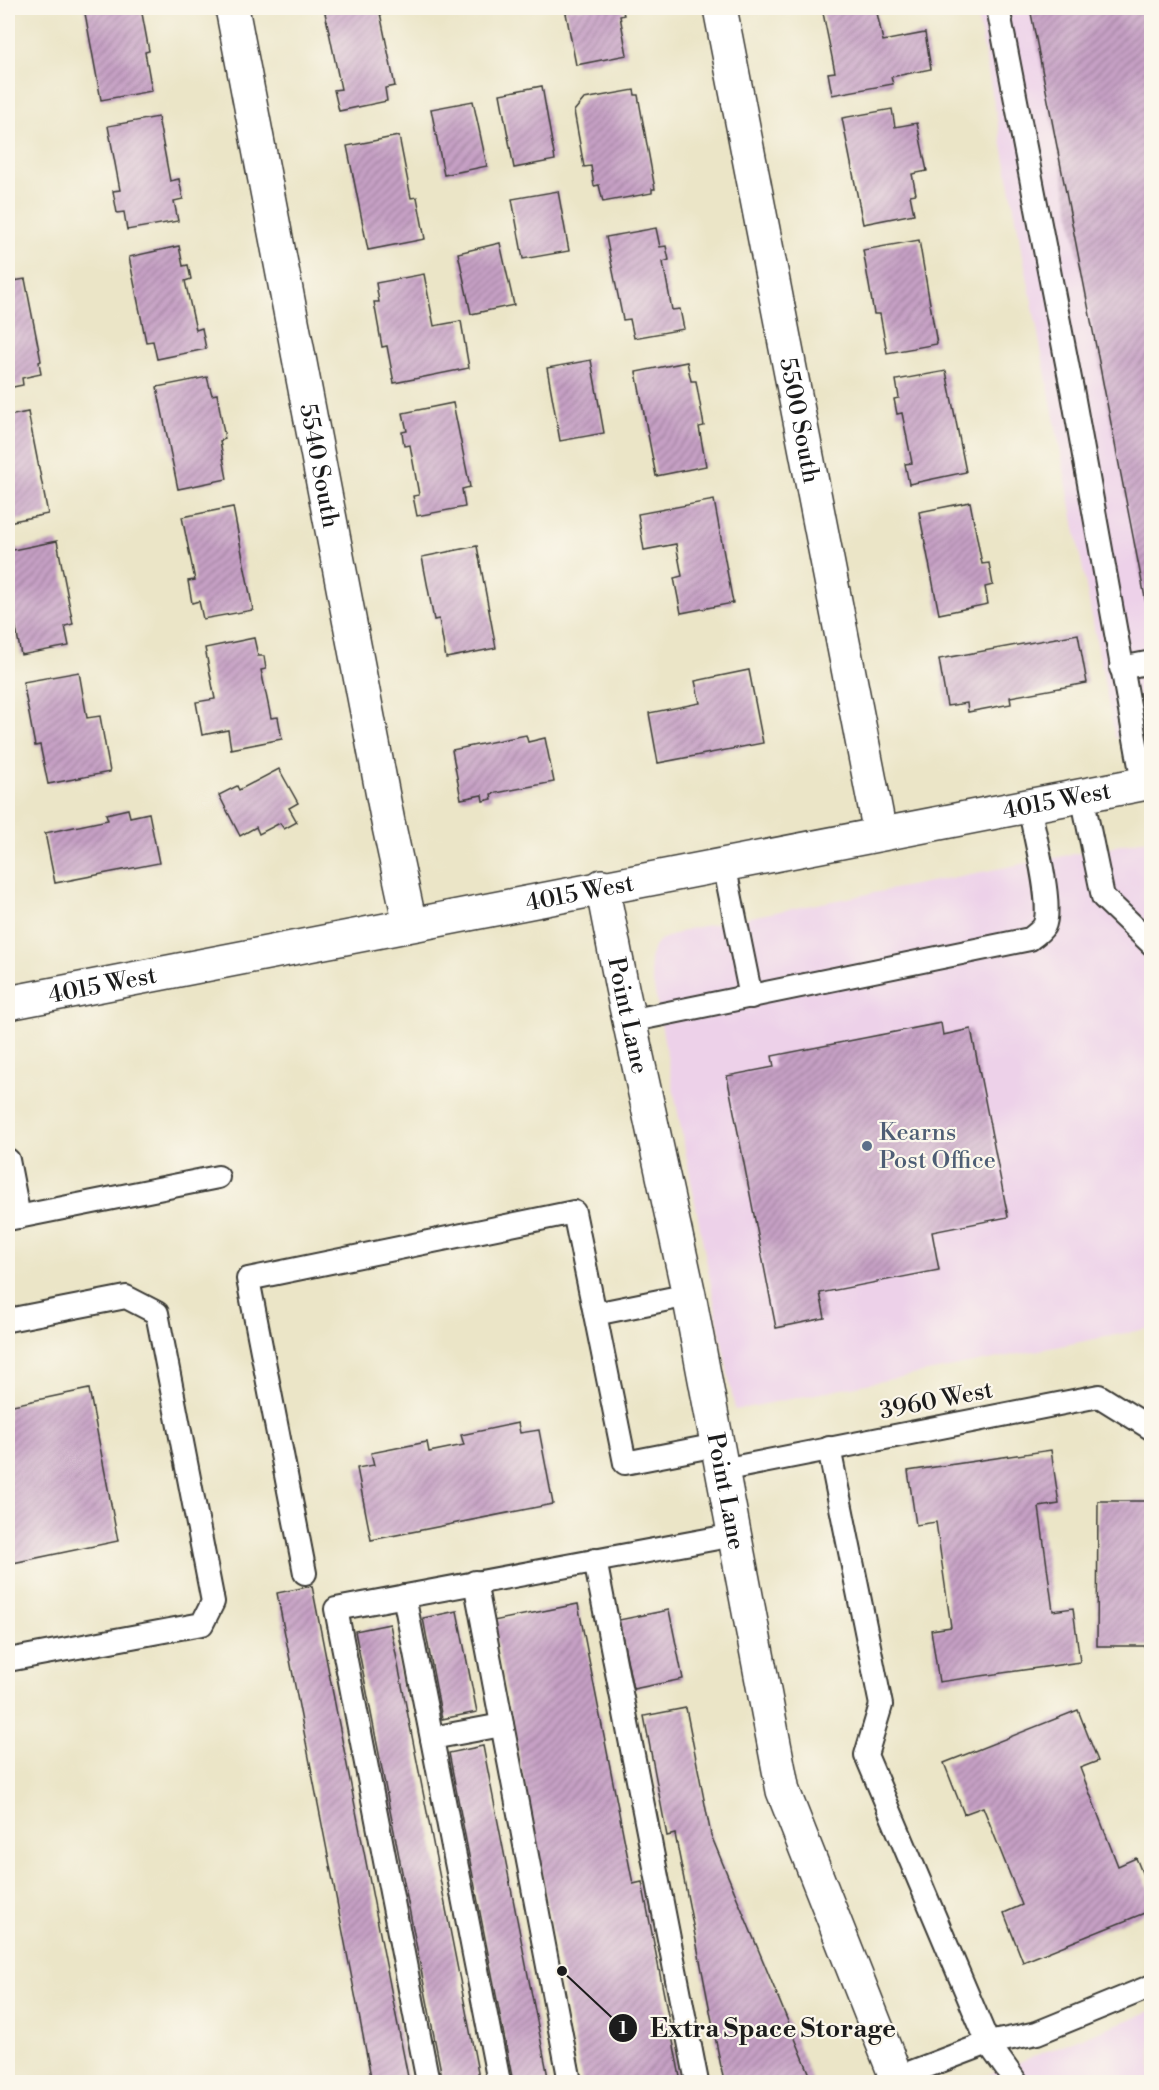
<svg xmlns="http://www.w3.org/2000/svg" width="1159" height="2090" viewBox="0 0 1159 2090" font-family="'Libre Bodoni',serif">
<style>
.built{fill:#edd1e9}
.building{fill:url(#building-hatch)}
.lines{fill:none;stroke-linecap:round;stroke-linejoin:round}
.service-casing{stroke:#3b3a36;stroke-width:26}
.minor-casing{stroke:#3b3a36;stroke-width:36}
.tertiary-casing{stroke:#3b3a36;stroke-width:36}
.service{stroke:#fff;stroke-width:22}
.minor{stroke:#fff;stroke-width:33}
.tertiary{stroke:#fff;stroke-width:33}
.service-dot{fill:#5c6f8a;stroke:#fbf7ec;stroke-width:2}
.labels{text-anchor:middle;stroke-width:4.5;stroke-linejoin:round;paint-order:stroke}
.street-label{font-size:24px;fill:#1c1c1c;stroke:#fbf7ec}
.service-label{font-size:24px;fill:#4e5e75;stroke:#fbf7ec;text-anchor:start}
.leader{fill:none;stroke:#1c1c1c;stroke-width:2}
.callout-dot{fill:#1c1c1c;stroke:#fbf7ec;stroke-width:2}
.mark-label{font-size:18px;text-anchor:middle;font-weight:bold;fill:#fff}
.callout-label{font-size:26px;text-anchor:middle;font-weight:bold;fill:#1c1c1c;stroke:#fbf7ec;stroke-width:4.5;stroke-linejoin:round;paint-order:stroke}
</style>
<defs>
<pattern id="building-hatch" width="6" height="6" patternUnits="userSpaceOnUse" patternTransform="scale(1.5)"><rect width="6" height="6" fill="#c6a0c5"/><path d="M-1 1l2-2M0 6l6-6M5 7l2-2" fill="none" stroke="#a0829f"/></pattern>
</defs>
<rect width="100%" height="100%" fill="#fbf7ec"/>
<filter id="ink" filterUnits="userSpaceOnUse"><feTurbulence type="fractalNoise" baseFrequency=".0167" numOctaves="2"/><feDisplacementMap in="SourceGraphic" scale="12" xChannelSelector="R" yChannelSelector="G"/><feConvolveMatrix kernelMatrix="1 2 1 2 8 2 1 2 1" color-interpolation-filters="sRGB"/></filter>
<filter id="wash" filterUnits="userSpaceOnUse"><feTurbulence type="fractalNoise" baseFrequency=".008" numOctaves="4" result="noise"/><feDisplacementMap in="SourceGraphic" scale="24" xChannelSelector="R" yChannelSelector="G"/><feGaussianBlur stdDeviation="1.35" result="paint"/><feColorMatrix in="noise" values="0 0 0 0 0 0 0 0 0 0 0 0 0 0 0 0 0 1.4 0 .05"/><feComposite in="paint" operator="in"/></filter>
<g filter="url(#wash)">
<rect width="100%" height="100%" fill="#ebe5c7"/>
<g class="built">
<path d="M976 8H1151V731L1115 738Z"/>
<path d="M1151 839V1328L735 1410 651 972 650 959 654 947 660 940 688 929Z"/>
<path d="M1151 2011V2082H971L1034 2056Z"/>
</g>
<g id="blocks">
<g class="building">
<path d="M84 8H141L149 51 145 52 152 91 101 100Z"/>
<path d="M324 8H379L395 86 385 88 387 101 339 111 334 90 341 89Z"/>
<path d="M565 8H622L624 15 620 16 627 55 576 65Z"/>
<path d="M822 8H876L883 41 925 33 931 69 891 77 893 84 832 95 828 73 835 72Z"/>
<path d="M1030 8H1152V607L1147 608Z"/>
<path d="M542 86 555 160 514 168 500 94Z"/>
<path d="M634 90 635 95H638L655 189H652V193L603 202 599 185 594 186 591 166 584 167 574 111 584 99Z"/>
<path d="M473 101 487 166 444 175 431 109Z"/>
<path d="M892 109 895 127 917 123 927 171 912 174 916 194 910 195 914 214 863 224 842 118Z"/>
<path d="M158 117 170 181 179 179 183 199 174 201 178 221 127 230 124 212 117 213 113 191 120 190 108 126Z"/>
<path d="M399 136 411 198 417 197 425 239 368 250 347 146Z"/>
<path d="M558 191 569 251 523 259 512 199Z"/>
<path d="M656 228 660 247 666 246 669 260 663 262 672 310 680 309 684 329 634 338 630 319 623 320 606 237Z"/>
<path d="M919 240 937 344 887 353 880 314H874L863 250Z"/>
<path d="M500 243 514 305 471 314 458 253Z"/>
<path d="M179 246 183 266 188 265 191 279 185 281 196 330 202 328 206 349 157 359 153 341 146 342 129 257Z"/>
<path d="M424 274 434 326 461 321 469 368 394 383 387 346 382 347 374 302H379L376 283Z"/>
<path d="M25 279 41 361 39 362 41 374 22 378 23 385 8 388V282Z"/>
<path d="M591 360 604 433 560 441 547 368Z"/>
<path d="M687 362 691 381H696L704 426 699 427 706 466 656 476 636 372Z"/>
<path d="M946 371 966 472 909 484 905 464 912 463 902 413 897 414 894 399 899 398 896 380Z"/>
<path d="M207 377 212 395 217 394 225 439 220 441 227 479 178 489 157 387Z"/>
<path d="M453 403 470 487 462 489 465 507 417 516 413 496 419 495 410 445 404 446 402 432 407 431 403 413Z"/>
<path d="M28 412 48 514 8 522V416Z"/>
<path d="M714 500 733 603 681 613 674 578 682 576 676 544 644 550 638 514Z"/>
<path d="M970 502 982 564 989 563 993 585 985 587 988 604 939 614 919 512Z"/>
<path d="M233 507 253 610 203 619 199 601 192 603 188 581 195 580 182 517Z"/>
<path d="M57 541 73 624 65 626 69 646 21 655 8 587V570H11L8 551Z"/>
<path d="M477 546 496 648 446 658 439 619 434 620 422 557Z"/>
<path d="M1078 634 1087 683 1010 697 1011 704 968 712 967 703 947 706 939 659Z"/>
<path d="M254 638 258 656H264L266 669 261 670 271 718 278 717 282 739 231 749 228 730 202 735 196 702 215 699 205 648Z"/>
<path d="M749 670 763 743 658 763 649 713 700 703 695 681Z"/>
<path d="M79 672 87 718 100 716 110 772 48 784 40 745 35 746 23 682Z"/>
<path d="M526 735 528 742 545 738 554 782 491 794 492 799 483 801 482 795 461 799 452 750Z"/>
<path d="M279 769 298 803 289 808 297 822 284 829 280 823 259 834 256 827 240 836 219 795 237 786 239 790Z"/>
<path d="M128 809 130 817 149 813 159 863 55 883 45 833 108 820 106 814Z"/>
<path d="M941 1023 943 1035 971 1029 1008 1217 932 1232 939 1270 820 1293 825 1318 776 1328 727 1076 774 1067 772 1056Z"/>
<path d="M89 1389 118 1541 8 1564V1406Z"/>
<path d="M518 1423 520 1433 539 1430 553 1504 371 1540 357 1468 374 1465 371 1453 427 1442 429 1452 464 1445 461 1435Z"/>
<path d="M1051 1450 1059 1504 1039 1507 1053 1611 1073 1608 1080 1662 939 1682 931 1630 951 1627 936 1522 916 1525 908 1471Z"/>
<path d="M1098 1501H1152L1151 1646H1097Z"/>
<path d="M312 1586 409 2082H372L277 1593Z"/>
<path d="M578 1604 633 1884 642 1882 681 2082H582L493 1621Z"/>
<path d="M669 1610 683 1679 633 1689 619 1620Z"/>
<path d="M457 1611 477 1712 442 1719 423 1618Z"/>
<path d="M390 1624 480 2082H443L355 1631Z"/>
<path d="M686 1708 711 1835 813 2082H724L675 1834 667 1836 644 1716Z"/>
<path d="M1078 1710 1098 1761 1080 1768 1118 1866 1136 1858 1152 1897V1910L1023 1962 1004 1913 1022 1905 983 1807 964 1814 944 1763Z"/>
<path d="M483 1746 549 2082H513L449 1753Z"/>
</g>
</g>
</g>
<g filter="url(#ink)">
<use href="#blocks" fill-opacity="0" stroke="#3b3a36" stroke-width="1.5"/>
<g class="lines">
<g class="service-casing">
<g id="service">
<path d="M998 8 1072 389 1143 783"/>
<path d="M1121 668 1152 662"/>
<path d="M1082 795 1103 897 1152 944"/>
<path d="M724 864 751 997"/>
<path d="M629 1021 1030 939C1034 936 1041 931 1044 926 1054 905 1033 831 1029 805"/>
<path d="M8 1160 19 1217"/>
<path d="M8 1219 218 1177"/>
<path d="M689 1295 595 1314 625 1463 717 1445"/>
<path d="M8 1320 126 1297 157 1313 213 1602 202 1624 8 1660"/>
<path d="M829 1448 881 1705 866 1755 988 2043 1016 2082"/>
<path d="M722 1470 1099 1396 1152 1429"/>
<path d="M595 1560 697 2082"/>
<path d="M305 1573 248 1279 574 1212 595 1314"/>
<path d="M475 1582 570 2082"/>
<path d="M404 1596 499 2082"/>
<path d="M432 1738 502 1725"/>
<path d="M896 2078 988 2043 1037 2033 1152 1986"/>
<path d="M428 2082 336 1609 734 1535"/>
</g>
</g>
<g class="minor-casing">
<g id="minor">
<path id="s1" d="M232 8 388 822 410 924"/>
<path id="s2" d="M720 8 880 833"/>
<path id="s3" d="M602 886 622 988 689 1295 783 1791 898 2082"/>
</g>
</g>
<g class="tertiary-casing">
<g id="tertiary">
<path id="s4" d="M8 1003 1152 782"/>
</g>
</g>
<use href="#service" class="service"/>
<use href="#minor" class="minor"/>
<use href="#tertiary" class="tertiary"/>
</g>
</g>
<circle class="service-dot" cx="867" cy="1146" r="6"/>
<g class="labels">
<g class="street-label">
<text dy="8" stroke="none"><textPath href="#s2" startOffset="420">5500 South</textPath></text>
<text dy="8" stroke="none"><textPath href="#s1" startOffset="466">5540 South</textPath></text>
<text dy="8" stroke="none"><textPath href="#s4" startOffset="1068">4015 West</textPath></text>
<text dy="8" stroke="none"><textPath href="#s4" startOffset="582">4015 West</textPath></text>
<text dy="8" stroke="none"><textPath href="#s4" startOffset="96">4015 West</textPath></text>
<text dy="8" stroke="none"><textPath href="#s3" startOffset="132">Point Lane</textPath></text>
<text transform="translate(936 1400) rotate(-11)" y="8">3960 West</text>
<text dy="8" stroke="none"><textPath href="#s3" startOffset="618">Point Lane</textPath></text>
</g>
<g class="service-label">
<text x="879" y="1140">Kearns<tspan x="879" dy="28">Post Office</tspan></text>
</g>
</g>
<path class="leader" d="M562 1971L623 2028"/>
<g class="callout-dot">
<circle cx="562" cy="1971" r="6"/>
<circle cx="623" cy="2028" r="15"/>
</g>
<g class="mark-label">
<text x="623" y="2034">1</text>
</g>
<g class="callout-label">
<text x="773" y="2037">Extra Space Storage</text>
</g>
<rect width="1159" height="2090" fill="none" stroke="#fbf7ec" stroke-width="30"/>
</svg>
